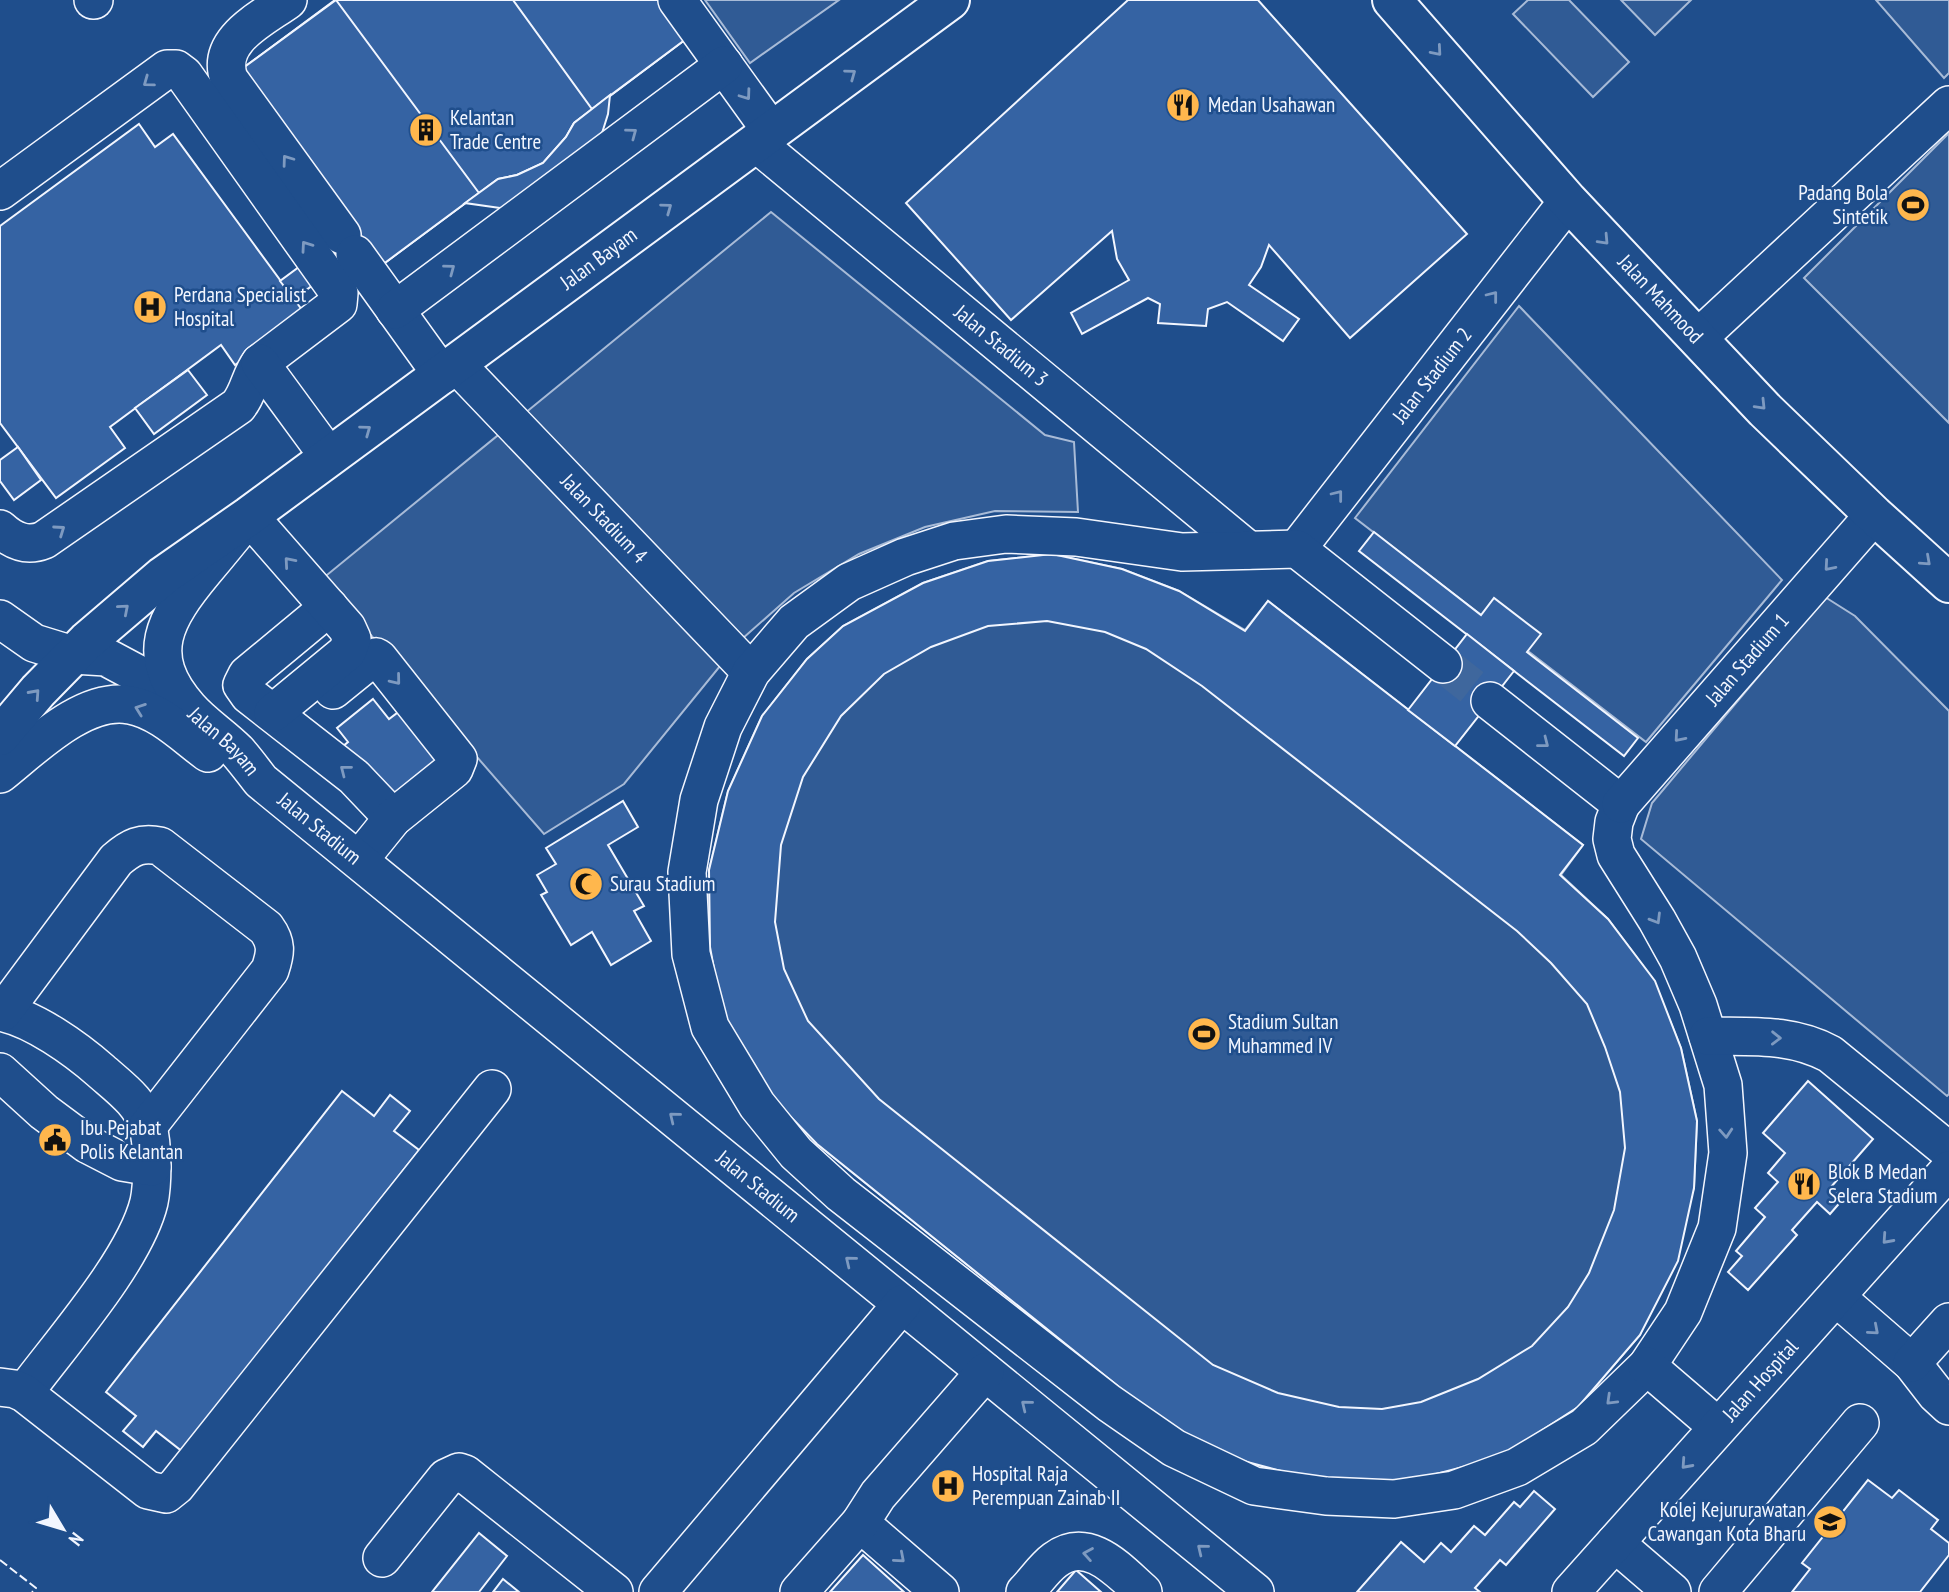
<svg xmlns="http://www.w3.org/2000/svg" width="1949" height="1592" viewBox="0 0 1949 1592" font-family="'PT Sans Narrow',sans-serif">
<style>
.built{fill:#305b95;stroke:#a8bbd7;stroke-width:2}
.building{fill:#3563a3;stroke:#f2f6ff;stroke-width:2;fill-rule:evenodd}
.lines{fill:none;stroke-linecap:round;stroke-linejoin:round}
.minor-tunnel{stroke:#3f679d;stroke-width:37;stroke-dasharray:37 18;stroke-linecap:butt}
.minor-casing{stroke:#f2f6ff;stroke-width:40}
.major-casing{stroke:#f2f6ff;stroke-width:42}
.minor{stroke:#1f4e8c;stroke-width:37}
.major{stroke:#1f4e8c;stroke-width:38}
.fence{stroke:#f2f6ff;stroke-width:2;stroke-dasharray:9 3.5;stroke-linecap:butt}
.oneway{stroke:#7e9ac0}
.labels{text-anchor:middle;stroke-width:5;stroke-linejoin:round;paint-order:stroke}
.poi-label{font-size:21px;fill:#f2f6ff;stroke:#1f4e8c;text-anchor:start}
.street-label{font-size:21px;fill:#f2f6ff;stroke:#1f4e8c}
</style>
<rect width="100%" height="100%" fill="#1f4e8c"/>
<g class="built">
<path d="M705 0H839L750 63Z"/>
<path d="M1528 0H1569L1629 62 1593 97 1513 14Z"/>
<path d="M1621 0H1691L1655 35Z"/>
<path d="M1876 0H1949V73L1944 78Z"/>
<path d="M1949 133V423L1804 278Z"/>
<path d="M771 212 1045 435 1074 442 1078 512 995 511 925 527 859 554 794 593 742 639 624 784 544 834 322 579Z"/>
<path d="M1519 306 1782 580 1646 742 1355 518Z"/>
<path d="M1052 554 1122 569 1179 591 1245 630 1268 601 1583 845 1561 875 1608 919 1654 981 1681 1048 1697 1121 1694 1188 1640 1335 1578 1407 1501 1457 1337 1486 1221 1455 1160 1420 817 1144 723 1019 710 947 709 870 728 791 762 716 807 659 843 626 923 583 988 561Z"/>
<path d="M1825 597 1855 616 1949 711V1094L1947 1096 1641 839 1652 803Z"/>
</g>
<g class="building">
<path d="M335 0H664L690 36 574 123 566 137 543 163 517 175 498 179 382 265 239 71Z"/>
<path d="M336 0 479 193 382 265 239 71Z"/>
<path d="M513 0H664L690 36 592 109Z"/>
<path d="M1128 0H1258L1467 234 1350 338 1269 245 1261 267 1249 285 1299 319 1283 341 1227 302 1208 309 1206 326 1158 323 1160 304 1148 298 1082 334 1071 313 1129 280 1117 259 1112 231 1011 320 906 203Z"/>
<path d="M610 95 608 114 598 146 518 206 500 208 465 203 498 179 517 175 543 163 566 137 574 123Z"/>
<path d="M139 124 155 147 173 134 305 314 235 365 221 345 110 427 125 448 56 498 0 423V226Z"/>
<path d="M353 227 367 245 294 299 280 281Z"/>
<path d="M188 370 207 395 154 434 135 408Z"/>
<path d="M18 447 41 480 14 500 0 481V460Z"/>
<path d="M1374 532 1481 615 1494 598 1541 634 1527 652 1638 738 1624 756 1359 551Z"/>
<path d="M1052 554 1122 569 1179 591 1245 631 1268 601 1583 845 1560 875 1608 919 1655 981 1681 1048 1697 1121 1694 1188 1678 1261 1640 1335 1578 1407 1501 1457 1417 1479 1337 1486 1221 1455 1160 1420 817 1144 759 1084 723 1019 710 947 709 870 728 791 762 716 807 659 843 626 923 583 988 561ZM1047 621 1105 632 1146 649 1202 686 1517 931 1551 963 1587 1004 1605 1047 1620 1092 1625 1148 1614 1210 1589 1273 1568 1307 1532 1346 1478 1379 1421 1402 1382 1409 1339 1407 1278 1393 1213 1365 879 1099 808 1021 784 969 775 922 781 845 803 777 841 716 884 674 931 647 988 626Z"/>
<path d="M1467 634 1514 671 1455 746 1408 710Z"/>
<path d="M373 699 389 719 405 707 448 761 390 807 342 747 348 742 337 728Z"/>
<path d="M623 801 638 827 608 845 644 906 634 911 651 941 611 965 592 932 571 945 541 895 547 892 537 875 556 864 546 848Z"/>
<path d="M1808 1081 1873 1139 1831 1187 1844 1198 1830 1214 1817 1202 1792 1230 1797 1235 1748 1290 1728 1272 1742 1256 1736 1251 1765 1217 1755 1208 1778 1182 1768 1173 1785 1153 1763 1133Z"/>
<path d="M342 1091 374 1116 390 1095 410 1111 394 1131 419 1150 183 1452 156 1431 143 1447 123 1431 136 1416 106 1392Z"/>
<path d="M1868 1480 1892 1498 1899 1490 1938 1520 1931 1529 1949 1543V1555L1920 1592H1792L1810 1569 1802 1563Z"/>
<path d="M1534 1491 1555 1509 1506 1565 1500 1560 1475 1588 1480 1592H1357L1401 1542 1424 1562 1441 1543 1451 1552 1474 1526 1485 1535 1514 1502 1520 1507Z"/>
<path d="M479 1533 507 1556 479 1592H432Z"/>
<path d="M863 1555 904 1592H830Z"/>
<path d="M1076 1570 1101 1592H1057Z"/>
<path d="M503 1579 519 1592H493Z"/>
</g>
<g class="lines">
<path class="minor-tunnel" d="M1443 664 1490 701"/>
<g class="minor-casing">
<g id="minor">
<path d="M93 0H94"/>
<path d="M288 0C262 19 215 40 229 79L342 235"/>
<path d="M677 0 772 132"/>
<path id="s1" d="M756 143 1248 550"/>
<path d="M0 191 167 69H176L184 75 339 293 338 304 260 363C250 376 249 393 238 406L44 540C27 547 13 541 0 529"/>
<path d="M355 254 442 375"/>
<path d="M395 310 724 65"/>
<path d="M1698 338 1949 105"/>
<path d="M260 363 329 457"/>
<path id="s2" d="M456 364 751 672"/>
<path id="s3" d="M1297 549 1568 201"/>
<path d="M329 607 247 675 242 685 249 695 354 777 393 818"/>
<path d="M0 619 34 643 73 655 106 657 136 673 179 702"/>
<path d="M1443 664 1297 549 1182 552 1076 537 1006 534 954 541 905 557 849 582 794 622 751 672 723 727 699 800 687 872 691 954 710 1027 757 1105 796 1153 841 1194 1109 1403 1174 1448 1254 1486 1326 1496 1394 1499 1454 1490 1517 1467 1584 1427 1647 1366 1683 1312 1717 1228 1728 1153 1723 1085 1698 1005 1678 958 1657 920 1616 855 1612 839 1614 822 1621 804 1490 701"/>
<path d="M333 690 370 660 376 657 379 659 458 759 454 769 393 818 359 860"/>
<path id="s4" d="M273 713 347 652 352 639 347 628 249 516C234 535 219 553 204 571 165 618 142 655 189 708 203 724 222 736 237 751 246 761 253 771 261 781L1255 1592"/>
<path d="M0 774C33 748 84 696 130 705 159 710 185 736 208 753"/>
<path id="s5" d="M1621 804 1874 515"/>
<path d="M0 1012C33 1018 76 1049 101 1071 119 1087 142 1103 148 1127 153 1145 153 1183 149 1202 135 1260 61 1343 24 1393"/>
<path d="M3 1012 116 860C131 847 141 842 160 846L266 928C277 943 276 952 270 970L148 1126"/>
<path d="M1708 1036C1752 1037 1791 1033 1830 1054L1949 1151"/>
<path d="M0 1072 44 1112 87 1144 122 1162 152 1167"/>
<path d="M1836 1297 1912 1363 1936 1394 1949 1406"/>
<path d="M1912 1363 1949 1322"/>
<path d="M1647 1366 1718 1427"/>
<path d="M0 1387 15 1389 24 1393 148 1490 166 1494 176 1486 492 1089"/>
<path d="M860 1523 940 1592"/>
<path d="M1615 1543 1672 1592"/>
<path d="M382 1558 446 1478 459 1472 465 1474 614 1592"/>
<path d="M658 1592 902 1304"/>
<path d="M799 1592 860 1523 878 1495 985 1372"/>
<path d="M1025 1592C1035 1582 1044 1568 1055 1560 1089 1535 1119 1571 1143 1592"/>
<path id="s6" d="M1571 1592 1949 1170"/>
<path d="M1718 1592 1860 1423"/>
</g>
</g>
<g class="major-casing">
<g id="major">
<path id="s7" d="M1392 0 1568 201 1765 410 1874 515 1949 583"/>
<path id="s8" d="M0 736 38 691 87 641 163 576 249 516 950 0"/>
</g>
</g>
<use href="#minor" class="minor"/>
<use href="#major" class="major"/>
<path class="fence" d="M0 1560 36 1588 32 1592"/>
</g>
<defs><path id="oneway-chevron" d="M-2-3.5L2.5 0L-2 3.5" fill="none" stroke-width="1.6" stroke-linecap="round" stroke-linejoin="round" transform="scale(1.75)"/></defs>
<g class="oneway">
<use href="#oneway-chevron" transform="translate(1437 51) rotate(49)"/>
<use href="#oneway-chevron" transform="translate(851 74) rotate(-36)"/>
<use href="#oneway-chevron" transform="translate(148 82) rotate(144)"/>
<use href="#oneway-chevron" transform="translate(746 95) rotate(54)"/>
<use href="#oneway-chevron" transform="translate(632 133) rotate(-37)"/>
<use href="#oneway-chevron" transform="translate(287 160) rotate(-126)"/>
<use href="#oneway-chevron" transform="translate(667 208) rotate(-36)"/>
<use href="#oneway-chevron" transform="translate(1604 240) rotate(47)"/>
<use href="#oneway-chevron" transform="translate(306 246) rotate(-125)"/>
<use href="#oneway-chevron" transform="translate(450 269) rotate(-37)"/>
<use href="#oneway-chevron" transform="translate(1493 296) rotate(-52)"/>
<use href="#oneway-chevron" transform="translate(1761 405) rotate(46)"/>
<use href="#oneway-chevron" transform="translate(366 430) rotate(-36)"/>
<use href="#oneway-chevron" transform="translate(1338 495) rotate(-52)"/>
<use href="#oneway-chevron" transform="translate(60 530) rotate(-35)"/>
<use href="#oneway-chevron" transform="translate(1926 561) rotate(42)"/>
<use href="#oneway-chevron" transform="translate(289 562) rotate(-131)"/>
<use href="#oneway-chevron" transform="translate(1829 566) rotate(131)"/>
<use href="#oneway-chevron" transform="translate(124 609) rotate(-41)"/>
<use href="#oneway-chevron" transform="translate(396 680) rotate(51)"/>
<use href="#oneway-chevron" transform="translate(35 694) rotate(-48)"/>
<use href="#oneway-chevron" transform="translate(140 709) rotate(-160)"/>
<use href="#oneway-chevron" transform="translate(1679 737) rotate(131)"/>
<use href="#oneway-chevron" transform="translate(1544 743) rotate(38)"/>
<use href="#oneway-chevron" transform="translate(345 770) rotate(-142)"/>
<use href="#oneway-chevron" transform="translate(1656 919) rotate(59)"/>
<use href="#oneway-chevron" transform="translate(1776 1038) rotate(1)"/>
<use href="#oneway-chevron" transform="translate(674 1117) rotate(-141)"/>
<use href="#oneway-chevron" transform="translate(1726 1133) rotate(86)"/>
<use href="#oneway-chevron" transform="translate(1887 1239) rotate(132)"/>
<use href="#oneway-chevron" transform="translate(850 1261) rotate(-141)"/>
<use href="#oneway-chevron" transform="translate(1874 1330) rotate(41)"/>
<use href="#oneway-chevron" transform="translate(1611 1400) rotate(136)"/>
<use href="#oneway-chevron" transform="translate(1026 1405) rotate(-141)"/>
<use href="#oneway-chevron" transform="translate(1686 1464) rotate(132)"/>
<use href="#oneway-chevron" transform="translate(1202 1549) rotate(-141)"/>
<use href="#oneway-chevron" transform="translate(1088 1554) rotate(-170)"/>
<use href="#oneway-chevron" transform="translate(900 1558) rotate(41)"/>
</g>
<defs>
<g id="restaurant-disc" transform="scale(1.75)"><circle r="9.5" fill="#ffb74d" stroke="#1f4e8c"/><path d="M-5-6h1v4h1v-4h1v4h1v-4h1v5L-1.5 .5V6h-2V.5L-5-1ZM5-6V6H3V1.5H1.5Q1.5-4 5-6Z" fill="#111"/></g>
<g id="building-disc" transform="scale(1.75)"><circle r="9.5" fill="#ffb74d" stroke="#1f4e8c"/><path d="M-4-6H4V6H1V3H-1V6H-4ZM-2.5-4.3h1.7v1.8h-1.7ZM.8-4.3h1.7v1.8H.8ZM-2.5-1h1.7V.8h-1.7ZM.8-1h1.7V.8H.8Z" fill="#111"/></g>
<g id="stadium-disc" transform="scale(1.75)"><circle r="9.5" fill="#ffb74d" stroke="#1f4e8c"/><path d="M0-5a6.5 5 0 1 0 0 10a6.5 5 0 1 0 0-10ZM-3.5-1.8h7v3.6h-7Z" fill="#111"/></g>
<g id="hospital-disc" transform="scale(1.75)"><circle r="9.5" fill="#ffb74d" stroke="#1f4e8c"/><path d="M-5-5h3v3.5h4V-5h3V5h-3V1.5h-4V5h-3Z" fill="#111"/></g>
<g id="mosque-disc" transform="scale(1.75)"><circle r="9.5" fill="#ffb74d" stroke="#1f4e8c"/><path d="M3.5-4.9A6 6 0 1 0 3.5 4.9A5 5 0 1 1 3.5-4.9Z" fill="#111"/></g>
<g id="civic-disc" transform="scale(1.75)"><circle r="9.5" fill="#ffb74d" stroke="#1f4e8c"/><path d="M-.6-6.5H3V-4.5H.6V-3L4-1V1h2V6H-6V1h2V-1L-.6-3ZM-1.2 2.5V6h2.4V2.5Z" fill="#111"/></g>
<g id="university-disc" transform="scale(1.75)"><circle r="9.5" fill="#ffb74d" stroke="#1f4e8c"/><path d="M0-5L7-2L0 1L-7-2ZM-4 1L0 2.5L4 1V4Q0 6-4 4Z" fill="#111"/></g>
</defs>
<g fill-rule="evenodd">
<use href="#restaurant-disc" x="1183" y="105"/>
<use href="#building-disc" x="426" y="130"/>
<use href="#stadium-disc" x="1913" y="205"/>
<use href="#hospital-disc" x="150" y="307"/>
<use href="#mosque-disc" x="586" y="884"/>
<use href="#stadium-disc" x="1204" y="1034"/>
<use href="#civic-disc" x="55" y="1140"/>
<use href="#restaurant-disc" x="1804" y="1184"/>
<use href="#hospital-disc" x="948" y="1486"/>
<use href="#university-disc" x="1830" y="1522"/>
</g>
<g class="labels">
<g class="poi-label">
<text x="1208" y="112">Medan Usahawan</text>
<text x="450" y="125">Kelantan<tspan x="450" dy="24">Trade Centre</tspan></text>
<text x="1888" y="200" text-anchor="end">Padang Bola<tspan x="1888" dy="24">Sintetik</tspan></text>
<text x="174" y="302">Perdana Specialist<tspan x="174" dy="24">Hospital</tspan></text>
<text x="610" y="891">Surau Stadium</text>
<text x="1228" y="1029">Stadium Sultan<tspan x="1228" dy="24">Muhammed IV</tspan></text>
<text x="80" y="1135">Ibu Pejabat<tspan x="80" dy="24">Polis Kelantan</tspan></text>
<text x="1828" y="1179">Blok B Medan<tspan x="1828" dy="24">Selera Stadium</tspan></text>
<text x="972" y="1481">Hospital Raja<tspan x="972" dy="24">Perempuan Zainab II</tspan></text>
<text x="1806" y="1517" text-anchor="end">Kolej Kejururawatan<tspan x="1806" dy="24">Cawangan Kota Bharu</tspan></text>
</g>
<g class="street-label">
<text dy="7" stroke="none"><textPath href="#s8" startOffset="768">Jalan Bayam</textPath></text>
<text dy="7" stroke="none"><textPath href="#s7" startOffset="402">Jalan Mahmood</textPath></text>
<text dy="7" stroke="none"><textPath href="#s1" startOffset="318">Jalan Stadium 3</textPath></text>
<text dy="7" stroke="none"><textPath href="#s3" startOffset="220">Jalan Stadium 2</textPath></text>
<text dy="7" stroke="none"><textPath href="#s2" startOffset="214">Jalan Stadium 4</textPath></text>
<text dy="7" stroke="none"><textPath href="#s5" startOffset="192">Jalan Stadium 1</textPath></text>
<text dy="7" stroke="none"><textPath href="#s4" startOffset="546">Jalan Bayam</textPath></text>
<text dy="7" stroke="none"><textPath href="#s4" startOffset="676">Jalan Stadium</textPath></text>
<text dy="7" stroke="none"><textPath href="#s4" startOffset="1242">Jalan Stadium</textPath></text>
<text dy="7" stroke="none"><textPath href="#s6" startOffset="284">Jalan Hospital</textPath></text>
</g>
</g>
<g transform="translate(63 1529) rotate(128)" stroke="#1f4e8c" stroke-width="5" paint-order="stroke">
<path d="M0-5L12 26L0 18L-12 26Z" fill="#f2f6ff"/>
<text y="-10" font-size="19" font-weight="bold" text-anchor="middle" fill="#f2f6ff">N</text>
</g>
</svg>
